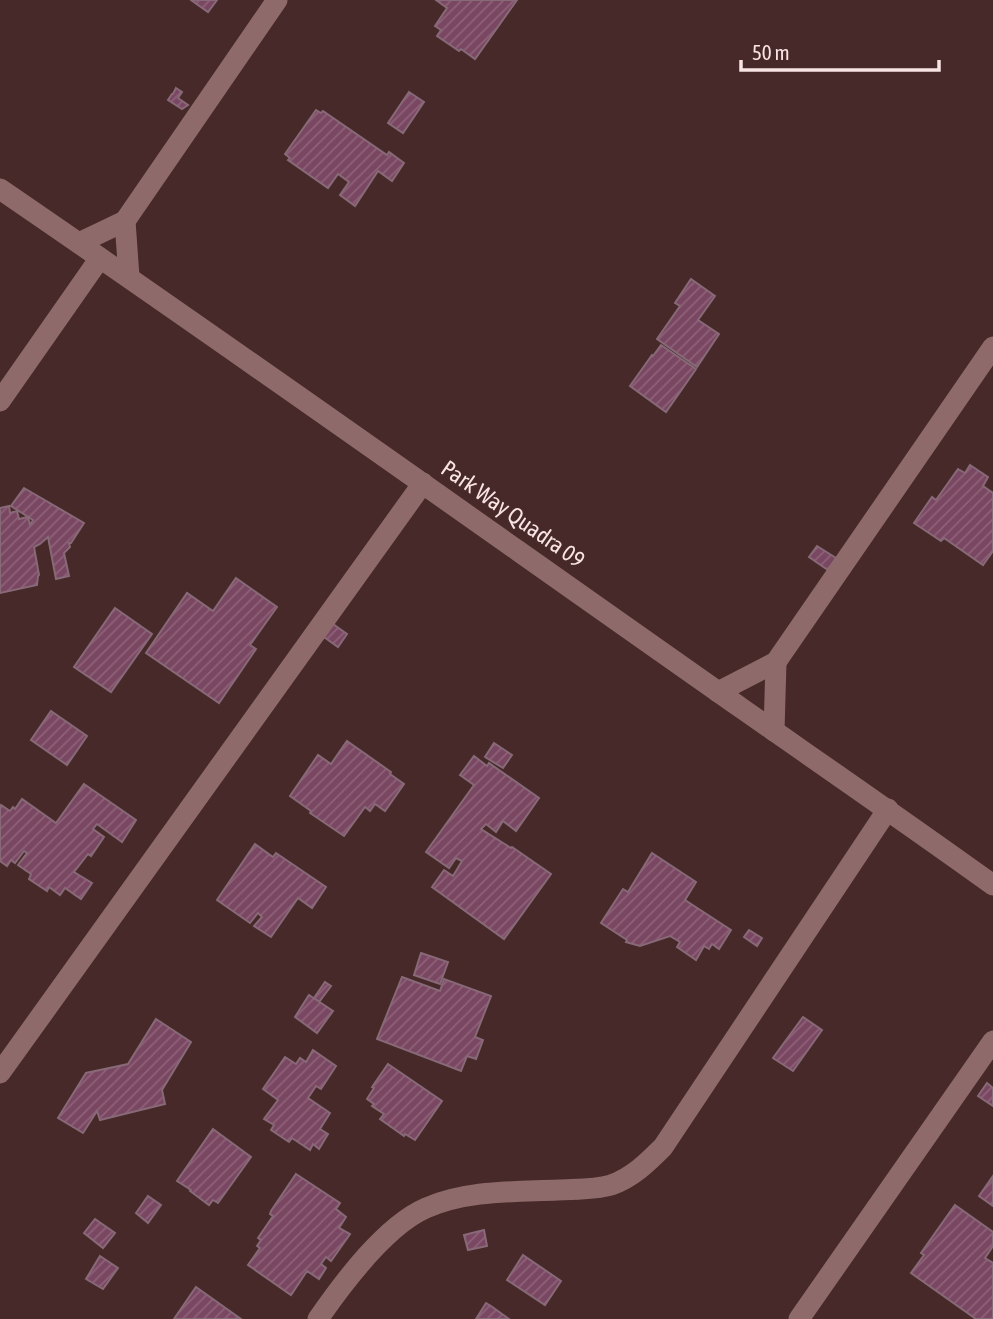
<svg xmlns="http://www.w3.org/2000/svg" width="993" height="1319" viewBox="0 0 993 1319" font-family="'Asap Condensed',sans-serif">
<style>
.building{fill:url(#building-hatch);stroke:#876977;stroke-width:2}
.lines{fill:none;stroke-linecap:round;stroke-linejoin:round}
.minor{stroke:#8e6b6a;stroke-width:21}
.labels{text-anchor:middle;stroke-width:7;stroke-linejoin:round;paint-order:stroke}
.street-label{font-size:23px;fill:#f8e4e3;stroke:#462928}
</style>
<defs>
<pattern id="building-hatch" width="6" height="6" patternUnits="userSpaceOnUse" patternTransform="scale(1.75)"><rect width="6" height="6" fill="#7a4762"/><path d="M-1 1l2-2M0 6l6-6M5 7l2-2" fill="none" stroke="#8e6178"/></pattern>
</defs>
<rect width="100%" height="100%" fill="#462928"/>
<g class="building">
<path d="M191 0H217L208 12Z"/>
<path d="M436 0H517L475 59 461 49 459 51 437 36 441 30 435 26 447 8Z"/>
<path d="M176 88 182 92 178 98 188 105 182 109 168 100 172 94H173Z"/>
<path d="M409 92 424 102 403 133 388 123Z"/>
<path d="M316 110 321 113 323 111 387 155 389 152 404 163 392 181 378 171 355 206 340 195 349 182 338 174 328 188 288 160 290 158 285 154Z"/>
<path d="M691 279 715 296 698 320 719 334 697 367 657 339 680 306 675 303Z"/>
<path d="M661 345 696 369 666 412 630 386 652 355 653 356Z"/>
<path d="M970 465 988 477 983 486 993 493V551L983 565 944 538 941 541 914 523 932 497 936 500 958 469 965 473Z"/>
<path d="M24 488 84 523 71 543H69L70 547 64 553 69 576 56 579 48 537 40 544 34 547 39 575 38 576 37 585 0 593V508L9 506 10 513 17 511 19 519 28 517 30 525 33 520 11 506Z"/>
<path d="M817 546 836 558 828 570 809 557Z"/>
<path d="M236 578 277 607 250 645 256 649 219 703 146 653 187 593 213 611Z"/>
<path d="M115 608 152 634 111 692 74 667Z"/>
<path d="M333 624 347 634 338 647 324 637Z"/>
<path d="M51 711 87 736 67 765 31 740Z"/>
<path d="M347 741 391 772 390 774 404 784 385 811 375 804 370 811 365 807 344 836 310 813 311 811 290 796 318 755 331 764Z"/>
<path d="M494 743 512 755 503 768 485 757Z"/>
<path d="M474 756 487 766 489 763 539 798 516 831 503 821 496 832 486 824 481 829 511 848 512 847 551 874 504 939 432 887 444 870 453 876 462 861 456 858 449 868 426 852 474 785 460 775Z"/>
<path d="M84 784 136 820 122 842 97 824 93 829 104 837 91 856 88 854 74 872 92 883 81 899 65 888 60 895 49 887 47 891 29 879 31 874 18 865 27 853 24 851 15 863 11 860 7 866 0 861V807L1 805 10 811 13 807 15 809 22 799 56 823Z"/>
<path d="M255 844 273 857 276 853 326 887 312 908 298 898 271 937 254 926 262 917 258 913 250 923 217 900Z"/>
<path d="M652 853 696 882 685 900 731 930 719 949 712 944 709 949 704 946 696 960 677 947 680 942 670 936 640 946 626 942 627 940 601 923 623 889 628 892Z"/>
<path d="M749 930 762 938 757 946 744 937Z"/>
<path d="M421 953 448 962 440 984 414 975Z"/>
<path d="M402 977 440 991 444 979 491 996 475 1037 483 1040 476 1059 467 1056 461 1071 377 1039Z"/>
<path d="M325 982 331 986 319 1002 314 998Z"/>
<path d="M309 995 333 1011 317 1033 295 1017Z"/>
<path d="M803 1017 822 1030 793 1071 773 1058Z"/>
<path d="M156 1019 191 1042 162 1090 165 1104 100 1120 97 1111 83 1133 58 1118 86 1073 128 1064Z"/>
<path d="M313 1050 336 1066 321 1089 316 1086 308 1098 330 1113 320 1129 328 1134 319 1149 313 1144 310 1150 292 1138 289 1142 271 1130 274 1125 264 1119 278 1100 263 1089 285 1057 296 1064 300 1058 306 1062Z"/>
<path d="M388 1064 442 1101 415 1140 405 1134 404 1136 380 1119 384 1114 372 1106 374 1104 367 1099 374 1088 372 1087Z"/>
<path d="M987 1083 993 1088V1106L978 1096Z"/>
<path d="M213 1129 251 1157 218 1203 213 1200 209 1205 190 1191 191 1190 177 1181Z"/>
<path d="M296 1174 340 1203 336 1209 346 1217 339 1228 350 1234 331 1261 326 1257 321 1264 326 1268 319 1279 307 1271 291 1295 248 1265 260 1248 257 1246 261 1240 258 1238 273 1216 270 1214 271 1211Z"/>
<path d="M993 1176V1206L979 1196Z"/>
<path d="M148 1196 161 1205 148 1223 136 1213Z"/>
<path d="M955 1205 993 1232V1246L985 1258 993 1263V1319H976L911 1273 924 1255 921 1253Z"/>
<path d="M95 1219 115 1233 103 1248 84 1233Z"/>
<path d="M484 1230 487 1246 468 1250 464 1235Z"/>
<path d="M523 1255 561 1281 545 1305 507 1280Z"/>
<path d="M100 1256 118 1268 103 1289 86 1279Z"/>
<path d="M196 1287 241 1319H174Z"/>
<path d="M486 1303 491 1306 509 1319H476Z"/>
</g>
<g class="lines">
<g class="minor">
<path d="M0 189C250 360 496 536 744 710 827 768 911 826 993 885"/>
<path d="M125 221 129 277"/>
<path d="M79 243 125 221 277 0"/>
<path d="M0 401 100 258"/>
<path d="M718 692 776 662 993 347"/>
<path d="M774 731 776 662"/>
<path d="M0 1073 423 483"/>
<path d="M318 1319C343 1283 385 1226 426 1208 467 1190 514 1192 558 1190 576 1189 594 1190 611 1185 632 1178 648 1162 663 1147L888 809"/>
<path d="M799 1319 993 1041"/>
</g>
</g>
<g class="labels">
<g class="street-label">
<text transform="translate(513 514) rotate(35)" y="8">Park Way Quadra 09</text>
</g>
</g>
<path d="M741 60v10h198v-10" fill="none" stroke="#f8e4e3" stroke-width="3.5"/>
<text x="752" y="60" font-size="21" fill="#f8e4e3" stroke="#462928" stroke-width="5" paint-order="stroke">50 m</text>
</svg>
